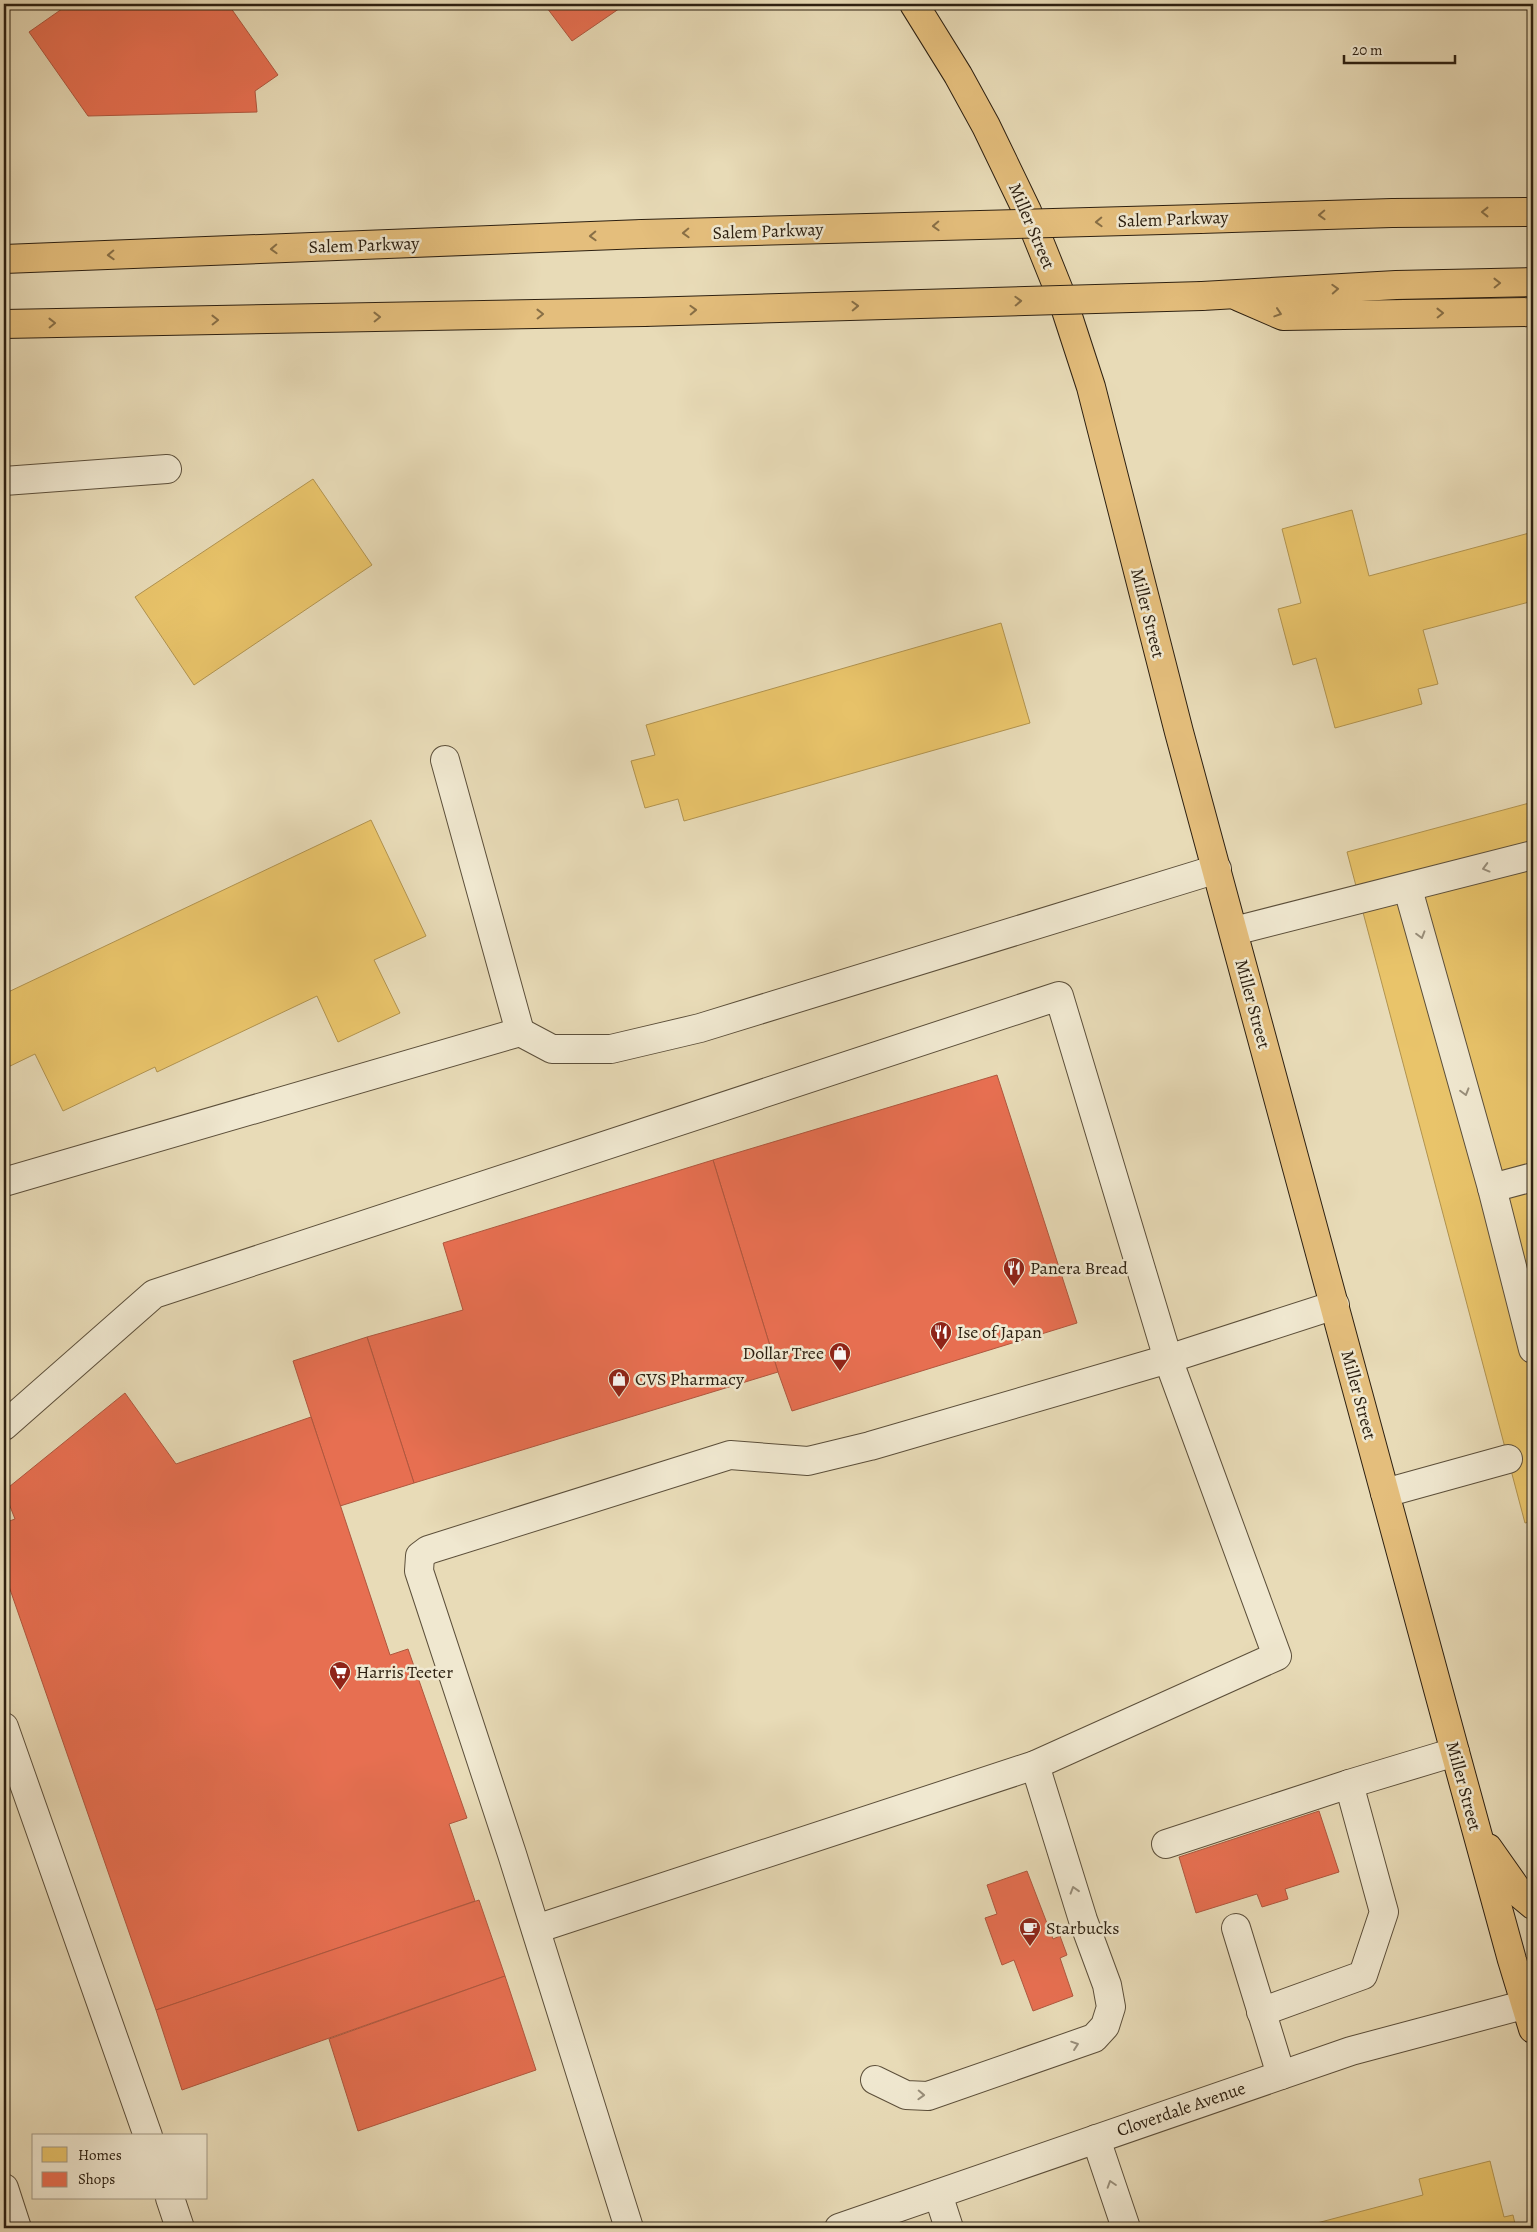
<svg xmlns="http://www.w3.org/2000/svg" width="1537" height="2232" viewBox="0 0 1537 2232" font-family="Alegreya,serif">
<style>
.homes{fill:#e9c46a;stroke:#b1934f}
.shops{fill:#e76f51;stroke:#af573e}
.lines{fill:none;stroke-linecap:round;stroke-linejoin:round}
.minor-casing{stroke:#5c4f3a;stroke-width:30}
.major-casing{stroke:#2d2011;stroke-width:30}
.highway-casing{stroke:#2d2011;stroke-width:30}
.minor{stroke:#f0e8d0;stroke-width:28}
.major{stroke:#e4be7c;stroke-width:28}
.highway{stroke:#e4be7c;stroke-width:28}
.highway-bridge-casing{stroke:#2d2011;stroke-width:30;stroke-linecap:butt}
.highway-bridge{stroke:#e4be7c;stroke-width:28}
.oneway{stroke:#886f46}
.oneway2{stroke:#988e7a}
.labels{text-anchor:middle;stroke-width:5;stroke-linejoin:round;paint-order:stroke}
.street-label{font-size:18px;fill:#2d2011;stroke:#f0e8d0}
.poi-label{font-size:18px;fill:#2d2011;stroke:#f0e8d0;text-anchor:start}
</style>
<rect width="100%" height="100%" fill="#e8dbb7"/>
<filter id="stains"><feTurbulence type="fractalNoise" baseFrequency=".004" numOctaves="4"/><feColorMatrix values="0 0 0 0 .2 0 0 0 0 .09 0 0 0 0 .02 0 0 0 .5 -.17"/></filter>
<radialGradient id="worn" r=".72"><stop offset=".6" stop-color="#630" stop-opacity="0"/><stop offset="1" stop-color="#630" stop-opacity=".3"/></radialGradient>
<g class="homes">
<path d="M313 479 372 565 194 685 135 597Z"/>
<path d="M1352 510 1369 576 1533 532V601L1423 630 1438 684 1418 689 1422 704 1335 728 1316 658 1293 665 1278 609 1301 603 1282 529Z"/>
<path d="M1001 623 1030 723 684 821 678 799 645 808 631 761 655 755 646 725Z"/>
<path d="M1533 802V1521L1525 1523 1347 852Z"/>
<path d="M371 820 426 936 374 960 400 1013 338 1042 317 996 157 1072 155 1067 63 1111 35 1054 4 1069V994Z"/>
<path d="M1490 2161 1504 2217 1513 2215 1516 2228H1298L1423 2195 1419 2179Z"/>
</g>
<g class="shops">
<path d="M69 4H228L278 75 255 91 257 112 88 116 29 32Z"/>
<path d="M544 4H626L572 41Z"/>
<path d="M997 1075 1077 1323 792 1411 778 1372 713 1160Z"/>
<path d="M713 1160 778 1372 414 1483 367 1337 463 1310 443 1243Z"/>
<path d="M367 1337 414 1483 340 1506 293 1361Z"/>
<path d="M125 1393 176 1464 311 1417 390 1655 408 1649 467 1818 449 1824 475 1901 156 2010 4 1572V1523L15 1519 4 1491Z"/>
<path d="M1319 1811 1339 1872 1285 1889 1288 1899 1262 1907 1257 1894 1196 1913 1179 1857Z"/>
<path d="M1027 1871 1053 1939 1060 1936 1067 1955 1060 1958 1073 1996 1033 2011 1014 1960 1002 1965 985 1918 997 1914 987 1885Z"/>
<path d="M479 1900 505 1976 182 2090 156 2010Z"/>
<path d="M505 1976 536 2070 358 2131 329 2039Z"/>
</g>
<g class="lines">
<g class="minor-casing">
<g id="minor">
<path d="M4 481 167 469"/>
<path d="M445 760 520 1032"/>
<path d="M1408 889 1492 1188 1533 1349"/>
<path d="M1234 931 1533 855"/>
<path d="M4 1182 520 1032 552 1049H611L700 1028 1217 869"/>
<path d="M1492 1188 1533 1177"/>
<path d="M4 1426 154 1294 1059 996 1168 1359 1277 1656 1035 1765 536 1929"/>
<path d="M1385 1493 1508 1459"/>
<path d="M4 1727 148 2136"/>
<path d="M1349 1784 1455 1752"/>
<path d="M1166 1844 1349 1784 1384 1912 1363 1975 1261 2012"/>
<path d="M1236 1928 1281 2075"/>
<path d="M875 2080 906 2095 928 2096 1094 2038 1105 2026 1111 2007 1107 1985 1083 1920 1035 1765"/>
<path d="M1096 2139 1126 2228"/>
<path d="M4 2188 17 2228"/>
<path d="M938 2194 949 2228"/>
<path d="M170 2198 180 2228"/>
<path d="M629 2228 512 1854 419 1571 420 1556 428 1550 730 1455 808 1461 870 1446 1168 1359 1335 1305"/>
<path d="M839 2228 1351 2051 1527 2004"/>
</g>
</g>
<g class="major-casing">
<g id="major">
<path d="M914 4 958 75 986 126 1027 211 1062 298 1091 387 1179 732 1455 1752 1512 1960 1533 2029"/>
<path d="M1488 1848 1521 1895 1533 1905"/>
</g>
</g>
<g class="highway-casing">
<g id="highway">
<path d="M1200 219 1392 213 1533 212"/>
<path d="M4 259 642 234"/>
<path d="M1202 296 1396 285 1533 282"/>
<path d="M1239 297 1283 316 1533 312"/>
<path d="M4 324 644 312"/>
</g>
</g>
<use href="#minor" class="minor"/>
<use href="#major" class="major"/>
<use href="#highway" class="highway"/>
<g class="highway-bridge-casing">
<g id="highway-bridge">
<path d="M642 234 1200 219"/>
<path d="M644 312 1202 296"/>
</g>
</g>
<use href="#highway-bridge" class="highway-bridge"/>
</g>
<defs><path id="oneway-chevron" d="M-2-3.5L2.5 0L-2 3.5" fill="none" stroke-width="1.6" stroke-linecap="round" stroke-linejoin="round" transform="scale(1.25)"/></defs>
<g class="oneway">
<use href="#oneway-chevron" transform="translate(1485 212) rotate(180)"/>
<use href="#oneway-chevron" transform="translate(1322 215) rotate(178)"/>
<use href="#oneway-chevron" transform="translate(1099 222) rotate(178)"/>
<use href="#oneway-chevron" transform="translate(936 226) rotate(178)"/>
<use href="#oneway-chevron" transform="translate(686 233) rotate(178)"/>
<use href="#oneway-chevron" transform="translate(593 236) rotate(178)"/>
<use href="#oneway-chevron" transform="translate(274 249) rotate(178)"/>
<use href="#oneway-chevron" transform="translate(111 255) rotate(178)"/>
<use href="#oneway-chevron" transform="translate(1497 283) rotate(-1)"/>
<use href="#oneway-chevron" transform="translate(1335 289) rotate(-3)"/>
<use href="#oneway-chevron" transform="translate(1018 301) rotate(-2)"/>
<use href="#oneway-chevron" transform="translate(855 306) rotate(-2)"/>
<use href="#oneway-chevron" transform="translate(693 310) rotate(-2)"/>
<use href="#oneway-chevron" transform="translate(1278 313) rotate(18)"/>
<use href="#oneway-chevron" transform="translate(1440 313) rotate(-1)"/>
<use href="#oneway-chevron" transform="translate(540 314) rotate(-1)"/>
<use href="#oneway-chevron" transform="translate(377 317) rotate(-1)"/>
<use href="#oneway-chevron" transform="translate(215 320) rotate(-1)"/>
<use href="#oneway-chevron" transform="translate(52 323) rotate(-1)"/>
</g>
<g class="oneway2">
<use href="#oneway-chevron" transform="translate(1486 868) rotate(165)"/>
<use href="#oneway-chevron" transform="translate(1421 935) rotate(74)"/>
<use href="#oneway-chevron" transform="translate(1465 1092) rotate(74)"/>
<use href="#oneway-chevron" transform="translate(1074 1890) rotate(-107)"/>
<use href="#oneway-chevron" transform="translate(1075 2045) rotate(-19)"/>
<use href="#oneway-chevron" transform="translate(921 2095) rotate(2)"/>
<use href="#oneway-chevron" transform="translate(1111 2184) rotate(-108)"/>
</g>
<defs>
<g id="restaurant-pin" transform="scale(1.125)"><path d="M0 17L-7.5 6A9.5 9.5 0 1 1 7.5 6Z" fill="#8f2418" stroke="#f0e8d0"/><path d="M-5-6h1v4h1v-4h1v4h1v-4h1v5L-1.5 .5V6h-2V.5L-5-1ZM5-6V6H3V1.5H1.5Q1.5-4 5-6Z" fill="#fff"/></g>
<g id="shop-pin" transform="scale(1.125)"><path d="M0 17L-7.5 6A9.5 9.5 0 1 1 7.5 6Z" fill="#8f2418" stroke="#f0e8d0"/><path d="M-5-2.5h2.3a2.7 3.5 0 0 1 5.4 0H5L5.5 6h-11ZM-1.5-2.5h3a1.5 2.3 0 0 0-3 0Z" fill="#fff"/></g>
<g id="supermarket-pin" transform="scale(1.125)"><path d="M0 17L-7.5 6A9.5 9.5 0 1 1 7.5 6Z" fill="#8f2418" stroke="#f0e8d0"/><path d="M-6-5.5h2.5l.6 2H6L4.5 2H-2.5L-4.4-4H-6ZM-1.5 3.2a1.3 1.3 0 1 0 .1 0ZM3 3.2a1.3 1.3 0 1 0 .1 0Z" fill="#fff"/></g>
<g id="cafe-pin" transform="scale(1.125)"><path d="M0 17L-7.5 6A9.5 9.5 0 1 1 7.5 6Z" fill="#8f2418" stroke="#f0e8d0"/><path d="M-5.5-4.5H6V0H3Q3 3.5 0 3.5H-2.5Q-5.5 3.5-5.5 0ZM3-3.2v2h1.7v-2ZM-6 4.5H4V6H-6Z" fill="#fff"/></g>
</defs>
<g fill-rule="evenodd">
<use href="#restaurant-pin" x="1014" y="1268"/>
<use href="#restaurant-pin" x="941" y="1332"/>
<use href="#shop-pin" x="840" y="1353"/>
<use href="#shop-pin" x="619" y="1379"/>
<use href="#supermarket-pin" x="340" y="1672"/>
<use href="#cafe-pin" x="1030" y="1928"/>
</g>
<g class="labels">
<g class="street-label">
<text transform="translate(1173 219) rotate(-2)" y="6">Salem Parkway</text>
<text transform="translate(1032 226) rotate(67)" y="6">Miller Street</text>
<text transform="translate(768 231) rotate(-2)" y="6">Salem Parkway</text>
<text transform="translate(364 245) rotate(-2)" y="6">Salem Parkway</text>
<text transform="translate(1148 613) rotate(76)" y="6">Miller Street</text>
<text transform="translate(1253 1004) rotate(75)" y="6">Miller Street</text>
<text transform="translate(1359 1395) rotate(75)" y="6">Miller Street</text>
<text transform="translate(1464 1786) rotate(75)" y="6">Miller Street</text>
<text transform="translate(1181 2109) rotate(-19)" y="6">Cloverdale Avenue</text>
</g>
<g class="poi-label">
<text x="1030" y="1274">Panera Bread</text>
<text x="957" y="1338">Ise of Japan</text>
<text x="824" y="1359" text-anchor="end">Dollar Tree</text>
<text x="635" y="1385">CVS Pharmacy</text>
<text x="356" y="1678">Harris Teeter</text>
<text x="1046" y="1934">Starbucks</text>
</g>
</g>
<rect width="1537" height="2232" fill="none" stroke="#e8dbb7" stroke-width="20"/>
<rect x="5" y="5" width="1527" height="2222" fill="none" stroke="#2d2011" stroke-width="2.5"/>
<rect x="10" y="10" width="1517" height="2212" fill="none" stroke="#2d2011"/>
<rect x="32" y="2134" width="175" height="65" fill="#f0e8d0" stroke="#a29884"/>
<rect x="42" y="2147" width="25" height="15" fill="#e9c46a" stroke="#a29884"/>
<text x="78" y="2160" font-size="15" fill="#2d2011">Homes</text>
<rect x="42" y="2172" width="25" height="15" fill="#e76f51" stroke="#a29884"/>
<text x="78" y="2184" font-size="15" fill="#2d2011">Shops</text>
<path d="M1344 55v8h111v-8" fill="none" stroke="#2d2011" stroke-width="2.5"/>
<text x="1352" y="55" font-size="15" fill="#2d2011" stroke="#f0e8d0" stroke-width="4" paint-order="stroke">20 m</text>
<rect width="100%" height="100%" filter="url(#stains)"/>
<rect width="100%" height="100%" fill="url(#worn)"/>
</svg>
